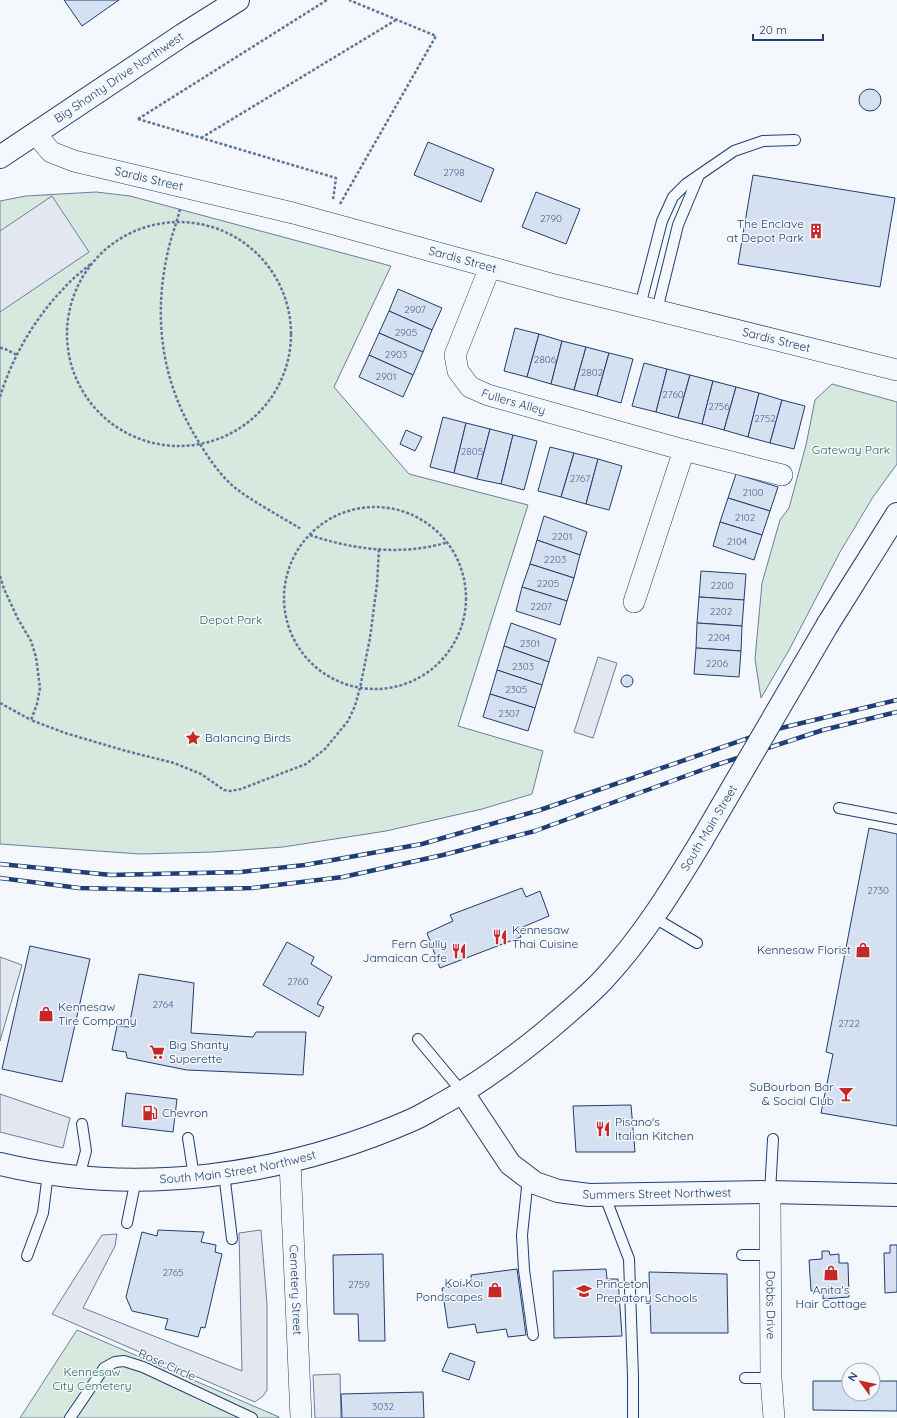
<svg xmlns="http://www.w3.org/2000/svg" width="897" height="1418" viewBox="0 0 897 1418" font-family="Quicksand,sans-serif">
<style>
.green{fill:#d7e8df;stroke:#687fa3}
.parking{fill:#e3e8f0;stroke:#687fa3}
.building{fill:#d5e0f0;stroke:#1d3f73}
.lines{fill:none;stroke-linecap:round;stroke-linejoin:round}
.lane-casing{stroke:#1d3f73;stroke-width:12}
.street-casing{stroke:#1d3f73;stroke-width:22}
.secondary-casing{stroke:#1d3f73;stroke-width:24}
.path{stroke:#5e769c;stroke-width:2.5;stroke-dasharray:3 2;stroke-linecap:butt}
.lane{stroke:#f4f7fb;stroke-width:10}
.street{stroke:#f4f7fb;stroke-width:21}
.secondary{stroke:#f4f7fb;stroke-width:22}
.rail-casing{stroke:#1d3f73;stroke-width:4.5}
.rail{stroke:#f4f7fb;stroke-width:3;stroke-dasharray:9;stroke-linecap:butt}
.secondary-bridge-casing{stroke:#1d3f73;stroke-width:24;stroke-linecap:butt}
.secondary-bridge{stroke:#f4f7fb;stroke-width:22}
.labels{text-anchor:middle;stroke-width:3;stroke-linejoin:round;paint-order:stroke}
.number-label{font-size:10px;fill:#4b6792}
.street-label{font-size:12px;fill:#1d3f73;stroke:#f4f7fb}
.poi-label{font-size:12px;fill:#1d3f73;stroke:#f4f7fb;text-anchor:start}
.park-label{font-size:12px;fill:#2c6c60;stroke:#f4f7fb}
</style>
<rect width="100%" height="100%" fill="#f4f7fb"/>
<g class="green">
<path d="M96 192 130 196 391 266 334 387 409 474 528 505 458 726 543 751 532 794 482 809 386 831 283 847 213 852 140 854 0 844V201L26 196Z"/>
<path d="M832 384 897 402V464L873 497 840 552 789 650 761 698 755 659 762 583 780 520 789 508 806 445 815 400Z"/>
<path d="M77 1330 279 1417V1418H20Z"/>
</g>
<g class="parking">
<path d="M52 196 89 252 0 312V231Z"/>
<path d="M598 657 617 663 593 738 574 732Z"/>
<path d="M0 957 22 965 0 1041Z"/>
<path d="M0 1094 70 1118 63 1148 0 1132Z"/>
<path d="M261 1230 267 1304V1390L263 1396 255 1402 52 1314 102 1235 117 1234 115 1246 83 1308 242 1371 239 1233Z"/>
<path d="M340 1374 341 1418H315L313 1375Z"/>
</g>
<g class="building">
<path d="M64 0H119L82 26Z"/>
<circle cx="870" cy="100" r="11"/>
<path d="M428 142 494 169 481 202 414 175Z"/>
<path d="M753 175 895 198 880 287 738 264Z"/>
<path d="M536 192 580 209 566 244 522 227Z"/>
<path d="M398 289 442 308 432 330 389 311Z"/>
<path d="M389 311 432 330 423 352 379 333Z"/>
<path d="M515 328 539 334 527 377 504 371Z"/>
<path d="M379 333 423 352 413 375 369 355Z"/>
<path d="M539 334 562 341 551 384 527 377Z"/>
<path d="M562 341 586 347 574 390 551 384Z"/>
<path d="M586 347 609 353 597 396 574 390Z"/>
<path d="M609 353 633 359 621 403 597 396Z"/>
<path d="M369 355 413 375 403 397 359 377Z"/>
<path d="M644 363 667 369 656 412 632 406Z"/>
<path d="M667 369 690 375 678 418 656 412Z"/>
<path d="M690 375 713 381 702 424 678 418Z"/>
<path d="M713 381 736 387 724 430 702 424Z"/>
<path d="M736 387 759 393 748 437 724 430Z"/>
<path d="M759 393 782 400 770 443 748 437Z"/>
<path d="M782 400 805 406 794 449 770 443Z"/>
<path d="M443 417 466 423 454 473 430 467Z"/>
<path d="M466 423 490 429 477 479 454 473Z"/>
<path d="M490 429 513 435 501 484 477 479Z"/>
<path d="M406 430 422 437 415 451 400 444Z"/>
<path d="M513 435 537 441 524 490 501 484Z"/>
<path d="M550 447 574 453 561 497 538 491Z"/>
<path d="M574 453 598 459 586 504 561 497Z"/>
<path d="M598 459 622 466 609 510 586 504Z"/>
<path d="M736 474 778 487 770 511 728 498Z"/>
<path d="M728 498 770 511 762 535 720 522Z"/>
<path d="M544 516 587 532 580 555 537 540Z"/>
<path d="M720 522 762 535 754 560 713 546Z"/>
<path d="M537 540 580 555 574 578 530 564Z"/>
<path d="M530 564 574 578 567 601 522 587Z"/>
<path d="M701 571 746 574 744 600 699 597Z"/>
<path d="M522 587 567 601 560 625 516 611Z"/>
<path d="M699 597 744 600 742 626 697 623Z"/>
<path d="M511 623 556 639 549 662 504 646Z"/>
<path d="M697 623 742 626 741 651 696 648Z"/>
<path d="M504 646 549 662 542 685 497 670Z"/>
<path d="M696 648 741 651 739 677 694 674Z"/>
<path d="M497 670 542 685 535 708 490 694Z"/>
<circle cx="627" cy="681" r="6"/>
<path d="M490 694 535 708 528 731 483 717Z"/>
<path d="M869 828 897 834V1126L821 1113 833 1054 826 1052Z"/>
<path d="M522 888 526 897 540 891 549 916 518 929 521 937 440 968 427 933 453 921 450 915Z"/>
<path d="M287 942 314 957 311 964 332 977 317 1004 324 1007 319 1017 263 985Z"/>
<path d="M30 946 90 959 62 1082 2 1069Z"/>
<path d="M139 974 194 983 191 1033 253 1037 256 1032H306L303 1075 187 1070 127 1058 126 1052 112 1050 117 1026 129 1027Z"/>
<path d="M126 1093 177 1099 173 1132 122 1126Z"/>
<path d="M631 1105 635 1152H576L573 1106Z"/>
<path d="M158 1230 204 1232 201 1242 216 1245 215 1252 222 1254 205 1328 201 1327 198 1337 165 1329 168 1319 132 1311 126 1297 142 1232 157 1236Z"/>
<path d="M890 1245H897V1292L885 1293 884 1253H890Z"/>
<path d="M822 1251H829L830 1255 839 1254V1263H848L849 1297 823 1299V1291H811L809 1260 822 1259Z"/>
<path d="M383 1254 385 1341H359L358 1314H334L333 1255Z"/>
<path d="M517 1269 526 1335 508 1337 506 1329 477 1333 475 1324 448 1328 442 1288 472 1284 471 1275Z"/>
<path d="M606 1269 607 1279H618L622 1336 554 1338 553 1271Z"/>
<path d="M649 1272 727 1274 728 1333H651Z"/>
<path d="M450 1353 475 1362 469 1380 442 1371Z"/>
<path d="M813 1381H849V1394H873V1381H897V1411L813 1410Z"/>
<path d="M423 1392 424 1418H342L341 1394Z"/>
</g>
<g class="lines">
<g class="lane-casing">
<g id="lane">
<path d="M640 306 662 221 673 197 686 184 699 175"/>
<path d="M657 310 678 225 699 175 734 151 763 141 795 140"/>
<path d="M839 808 897 819"/>
<path d="M653 917 697 943"/>
<path d="M418 1039 463 1093"/>
<path d="M188 1138 194 1177"/>
<path d="M224 1173 232 1239"/>
<path d="M79 1177 86 1151 82 1124"/>
<path d="M528 1178 522 1235 524 1270 533 1335"/>
<path d="M770 1192 773 1139"/>
<path d="M604 1194 629 1259 633 1377V1418"/>
<path d="M127 1223 136 1179"/>
<path d="M742 1255H770"/>
<path d="M27 1256 43 1213 48 1173"/>
<path d="M745 1378H771"/>
<path d="M70 1418 104 1368 115 1362 124 1361 143 1367 252 1418"/>
</g>
</g>
<g class="street-casing">
<g id="street">
<path id="s1" d="M36 134 51 152 74 161 293 213 555 285 897 370"/>
<path id="s2" d="M490 267 455 355 458 371 470 387 488 395 684 450 782 475"/>
<path d="M634 602 684 450"/>
<path id="s3" d="M290 1162 301 1418"/>
<path id="s4" d="M770 1192 771 1378 774 1418"/>
</g>
</g>
<g class="secondary-casing">
<g id="secondary">
<path id="s5" d="M0 157 184 34 238 0"/>
<path d="M828 624 897 514"/>
<path id="s6" d="M463 1093 510 1164 535 1183 558 1191 589 1195 770 1192 897 1195"/>
<path id="s7" d="M0 1164C137 1197 284 1176 412 1120 421 1116 429 1111 438 1106 476 1086 511 1060 544 1033 564 1016 585 999 603 980 642 938 672 890 702 840"/>
</g>
</g>
<g class="path">
<path d="M138 119 336 178 333 200"/>
<path d="M138 119 327 0"/>
<path d="M201 138 396 20"/>
<path d="M340 204 436 36 349 0"/>
<path d="M180 209C177 222 172 234 169 247 153 312 160 376 194 434 205 453 218 473 234 487 253 502 280 516 301 529"/>
<circle cx="179" cy="334" r="112"/>
<path d="M0 348H3L17 355"/>
<path d="M0 397C12 357 35 318 64 288 72 279 82 271 92 263"/>
<circle cx="375" cy="598" r="91"/>
<path d="M310 535C353 550 405 556 448 542"/>
<path d="M0 576 4 589 18 619 31 641 36 657 40 688 37 704 31 720 65 733 126 751 174 763 201 774 224 790 231 791 241 789 306 764 325 749 348 721 355 706 360 688 370 638 377 584 379 549"/>
<path d="M0 703 31 720"/>
</g>
<use href="#lane" class="lane"/>
<use href="#street" class="street"/>
<use href="#secondary" class="secondary"/>
<g class="rail-casing">
<g id="rail">
<path d="M0 864 111 875 241 872 305 865 422 844 540 810 769 731 897 700"/>
<path d="M0 878 79 888 166 890 252 888 343 877 443 855 535 831 713 766 823 730 897 712"/>
</g>
</g>
<use href="#rail" class="rail"/>
<g class="secondary-bridge-casing">
<path id="secondary-bridge" d="M702 840 828 624"/>
</g>
<use href="#secondary-bridge" class="secondary-bridge"/>
</g>
<defs>
<g id="building-bare" transform="scale(1.2)"><path d="M-4-6H4V6H1V3H-1V6H-4ZM-2.5-4.3h1.7v1.8h-1.7ZM.8-4.3h1.7v1.8H.8ZM-2.5-1h1.7V.8h-1.7ZM.8-1h1.7V.8H.8Z" fill="#c62828" stroke="#f4f7fb" stroke-width="2.5" paint-order="stroke"/></g>
<g id="sight-bare" transform="scale(1.2)"><path d="M0-6L1.8-2.2L6-1.7L2.9 1.2L3.7 5.4L0 3.3L-3.7 5.4L-2.9 1.2L-6-1.7L-1.8-2.2Z" fill="#c62828" stroke="#f4f7fb" stroke-width="2.5" paint-order="stroke"/></g>
<g id="restaurant-bare" transform="scale(1.2)"><path d="M-5-6h1v4h1v-4h1v4h1v-4h1v5L-1.5 .5V6h-2V.5L-5-1ZM5-6V6H3V1.5H1.5Q1.5-4 5-6Z" fill="#c62828" stroke="#f4f7fb" stroke-width="2.5" paint-order="stroke"/></g>
<g id="shop-bare" transform="scale(1.2)"><path d="M-5-2.5h2.3a2.7 3.5 0 0 1 5.4 0H5L5.5 6h-11ZM-1.5-2.5h3a1.5 2.3 0 0 0-3 0Z" fill="#c62828" stroke="#f4f7fb" stroke-width="2.5" paint-order="stroke"/></g>
<g id="supermarket-bare" transform="scale(1.2)"><path d="M-6-5.5h2.5l.6 2H6L4.5 2H-2.5L-4.4-4H-6ZM-1.5 3.2a1.3 1.3 0 1 0 .1 0ZM3 3.2a1.3 1.3 0 1 0 .1 0Z" fill="#c62828" stroke="#f4f7fb" stroke-width="2.5" paint-order="stroke"/></g>
<g id="bar-bare" transform="scale(1.2)"><path d="M-6-5H6L.8 .8V4.5H3.5V6h-7V4.5H-.8V.8Z" fill="#c62828" stroke="#f4f7fb" stroke-width="2.5" paint-order="stroke"/></g>
<g id="fuel-bare" transform="scale(1.2)"><path d="M-5.5-6h7V0h2V4h1.3V-2.5L3-4.5l.8-.8L6-3V5H2.5V1h-1V6h-7ZM-4.2-4.7v3.2H.2V-4.7Z" fill="#c62828" stroke="#f4f7fb" stroke-width="2.5" paint-order="stroke"/></g>
<g id="school-bare" transform="scale(1.2)"><path d="M0-5L7-2L0 1L-7-2ZM-4 1L0 2.5L4 1V4Q0 6-4 4Z" fill="#c62828" stroke="#f4f7fb" stroke-width="2.5" paint-order="stroke"/></g>
</defs>
<g fill-rule="evenodd">
<use href="#building-bare" x="816" y="231"/>
<use href="#sight-bare" x="193" y="738"/>
<use href="#restaurant-bare" x="500" y="937"/>
<use href="#shop-bare" x="863" y="950"/>
<use href="#restaurant-bare" x="459" y="951"/>
<use href="#shop-bare" x="46" y="1014"/>
<use href="#supermarket-bare" x="157" y="1052"/>
<use href="#bar-bare" x="846" y="1094"/>
<use href="#fuel-bare" x="150" y="1113"/>
<use href="#restaurant-bare" x="603" y="1129"/>
<use href="#shop-bare" x="831" y="1273"/>
<use href="#shop-bare" x="495" y="1290"/>
<use href="#school-bare" x="584" y="1291"/>
</g>
<g class="labels">
<g class="number-label">
<text x="454" y="176">2798</text>
<text x="551" y="222">2790</text>
<text x="415" y="313">2907</text>
<text x="406" y="336">2905</text>
<text x="396" y="358">2903</text>
<text x="545" y="363">2806</text>
<text x="592" y="376">2802</text>
<text x="386" y="380">2901</text>
<text x="673" y="398">2760</text>
<text x="719" y="410">2756</text>
<text x="765" y="422">2752</text>
<text x="472" y="455">2805</text>
<text x="580" y="482">2767</text>
<text x="753" y="496">2100</text>
<text x="745" y="521">2102</text>
<text x="562" y="540">2201</text>
<text x="737" y="545">2104</text>
<text x="555" y="563">2203</text>
<text x="548" y="587">2205</text>
<text x="722" y="589">2200</text>
<text x="541" y="610">2207</text>
<text x="721" y="615">2202</text>
<text x="719" y="641">2204</text>
<text x="530" y="647">2301</text>
<text x="717" y="667">2206</text>
<text x="523" y="670">2303</text>
<text x="516" y="693">2305</text>
<text x="509" y="717">2307</text>
<text x="878" y="894">2730</text>
<text x="298" y="985">2760</text>
<text x="163" y="1008">2764</text>
<text x="849" y="1027">2722</text>
<text x="173" y="1276">2765</text>
<text x="359" y="1288">2759</text>
<text x="383" y="1410">3032</text>
</g>
<g class="street-label">
<text dy="4" stroke="none"><textPath href="#s5" startOffset="143">Big Shanty Drive Northwest</textPath></text>
<text dy="4" stroke="none"><textPath href="#s1" startOffset="125">Sardis Street</textPath></text>
<text dy="4" stroke="none"><textPath href="#s1" startOffset="449">Sardis Street</textPath></text>
<text dy="4" stroke="none"><textPath href="#s1" startOffset="773">Sardis Street</textPath></text>
<text dy="4" stroke="none"><textPath href="#s2" startOffset="177">Fullers Alley</textPath></text>
<text transform="translate(709 828) rotate(-59)" y="4">South Main Street</text>
<text dy="4" stroke="none"><textPath href="#s7" startOffset="240">South Main Street Northwest</textPath></text>
<text dy="4" stroke="none"><textPath href="#s6" startOffset="240">Summers Street Northwest</textPath></text>
<text dy="4" stroke="none"><textPath href="#s3" startOffset="128">Cemetery Street</textPath></text>
<text dy="4" stroke="none"><textPath href="#s4" startOffset="113">Dobbs Drive</textPath></text>
<text transform="translate(167 1365) rotate(24)" y="4">Rose Circle</text>
</g>
<g class="poi-label">
<text x="804" y="228" text-anchor="end">The Enclave<tspan x="804" dy="14">at Depot Park</tspan></text>
<text x="205" y="742">Balancing Birds</text>
<text x="512" y="934">Kennesaw<tspan x="512" dy="14">Thai Cuisine</tspan></text>
<text x="447" y="948" text-anchor="end">Fern Gully<tspan x="447" dy="14">Jamaican Cafe</tspan></text>
<text x="851" y="954" text-anchor="end">Kennesaw Florist</text>
<text x="58" y="1011">Kennesaw<tspan x="58" dy="14">Tire Company</tspan></text>
<text x="169" y="1049">Big Shanty<tspan x="169" dy="14">Superette</tspan></text>
<text x="834" y="1091" text-anchor="end">SuBourbon Bar<tspan x="834" dy="14">&amp; Social Club</tspan></text>
<text x="162" y="1117">Chevron</text>
<text x="615" y="1126">Pisano's<tspan x="615" dy="14">Italian Kitchen</tspan></text>
<text x="483" y="1287" text-anchor="end">Koi Koi<tspan x="483" dy="14">Pondscapes</tspan></text>
<text x="596" y="1288">Princeton<tspan x="596" dy="14">Prepatory Schools</tspan></text>
<text x="831" y="1294" text-anchor="middle">Anita's<tspan x="831" dy="14">Hair Cottage</tspan></text>
</g>
<g class="park-label">
<text x="851" y="454">Gateway Park</text>
<text x="231" y="624">Depot Park</text>
<text x="92" y="1376">Kennesaw<tspan x="92" dy="14">City Cemetery</tspan></text>
</g>
</g>
<g transform="translate(861 1382) rotate(303)"><circle r="19" fill="#f4f7fb" stroke="#9eadc5"/>
<path d="M0-3L7 15L0 10L-7 15Z" fill="#c62828"/>
<text y="-6" font-size="11" font-weight="bold" text-anchor="middle" fill="#1d3f73">N</text>
</g>
<path d="M753 34v6h70v-6" fill="none" stroke="#1d3f73" stroke-width="2"/>
<text x="759" y="34" font-size="12" fill="#1d3f73" stroke="#f4f7fb" stroke-width="3" paint-order="stroke">20 m</text>
</svg>
